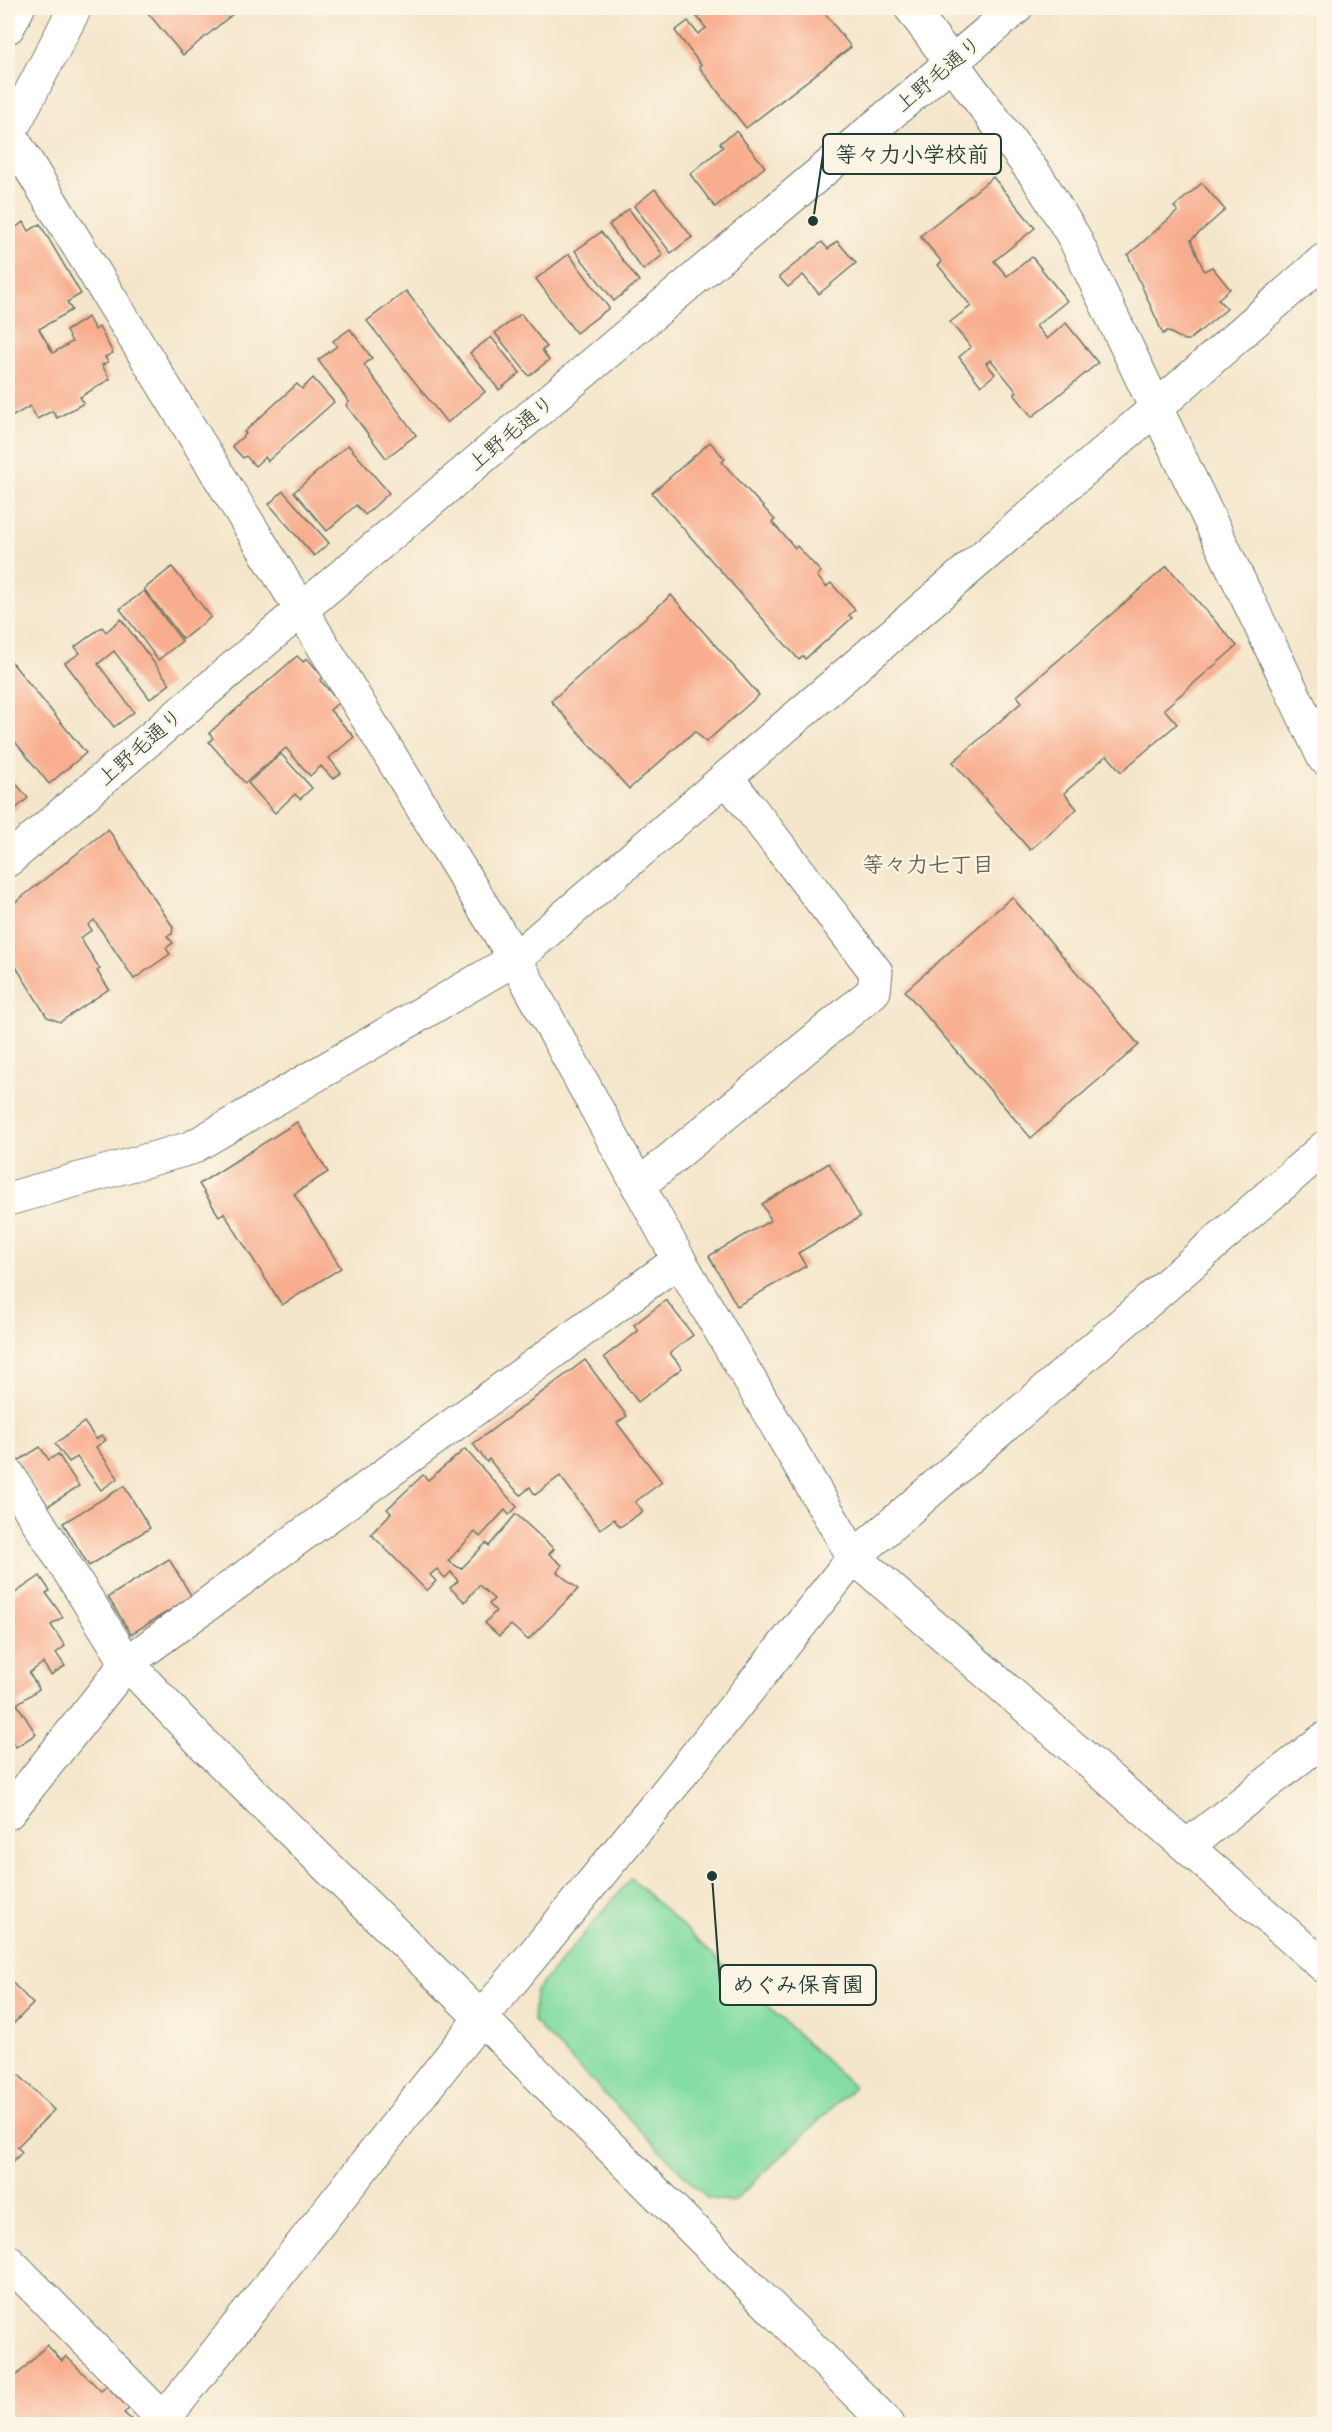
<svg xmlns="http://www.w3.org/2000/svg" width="1332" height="2432" viewBox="0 0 1332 2432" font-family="Itim,'Klee One',sans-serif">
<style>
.green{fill:#84dda2;stroke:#528d6b;stroke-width:1.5}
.building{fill:#f8ad8e}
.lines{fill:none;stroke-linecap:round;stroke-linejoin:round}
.minor-casing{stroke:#6a7869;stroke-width:35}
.tertiary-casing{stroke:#6a7869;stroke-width:35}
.primary-casing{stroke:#6a7869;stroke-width:35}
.minor{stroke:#fff;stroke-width:33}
.tertiary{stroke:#fff;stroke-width:33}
.primary{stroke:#fff;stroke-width:33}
.labels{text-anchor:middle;stroke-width:4.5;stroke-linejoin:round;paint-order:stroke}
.street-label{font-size:21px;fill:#1f3d34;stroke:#fcf5e5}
.neighbourhood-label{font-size:22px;font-weight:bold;fill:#6b6454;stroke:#fcf5e5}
.leader{fill:none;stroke:#1f3d34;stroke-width:2}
.callout-dot{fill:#1f3d34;stroke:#fcf5e5;stroke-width:2}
.callout{fill:#fcf5e5;stroke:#1f3d34;stroke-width:2}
.callout-label{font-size:22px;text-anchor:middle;font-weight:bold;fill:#1f3d34}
</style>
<rect width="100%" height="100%" fill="#fcf5e5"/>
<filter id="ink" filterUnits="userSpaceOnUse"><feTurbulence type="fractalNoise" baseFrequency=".0167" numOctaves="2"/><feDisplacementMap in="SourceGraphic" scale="12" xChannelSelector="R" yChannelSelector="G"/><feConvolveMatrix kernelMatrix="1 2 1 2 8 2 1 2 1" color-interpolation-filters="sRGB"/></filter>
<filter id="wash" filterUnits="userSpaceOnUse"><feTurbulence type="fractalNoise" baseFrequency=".008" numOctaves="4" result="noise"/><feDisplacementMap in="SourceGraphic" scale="24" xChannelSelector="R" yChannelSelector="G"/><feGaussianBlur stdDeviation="1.35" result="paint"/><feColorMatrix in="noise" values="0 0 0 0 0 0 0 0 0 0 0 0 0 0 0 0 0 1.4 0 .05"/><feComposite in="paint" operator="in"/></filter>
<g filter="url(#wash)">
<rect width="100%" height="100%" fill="#f4e6cb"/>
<path class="green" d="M631 1878 854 2087 733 2202 707 2198 533 2021 535 1992Z"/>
<g id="blocks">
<g class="building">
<path d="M150 8H229L234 13 183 55 147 12 151 9Z"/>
<path d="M690 8H821L851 47 746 128 699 67 701 65 675 31 688 21 698 34 706 28Z"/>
<path d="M736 131 765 167 715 207 690 174 723 147 720 143Z"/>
<path d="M993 177 1035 228 994 261 1007 276 1032 257 1067 301 1036 326 1047 339 1066 323 1098 363 1032 417 1014 394 1017 392 991 360 986 363 995 374 981 386 959 357 971 347 950 322 971 306 938 265 942 262 920 236Z"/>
<path d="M1202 183 1225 210 1191 240 1204 271 1212 267 1230 289 1218 299 1227 309 1189 340H1184L1167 331 1163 334 1128 255 1178 211 1174 207Z"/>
<path d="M655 189 692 237 671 253 634 206Z"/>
<path d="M629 209 663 255 643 270 609 225Z"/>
<path d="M24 222 29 231 40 224 81 294 67 302 72 310 39 329 53 353 72 342 66 331 88 317 95 330 99 327 113 353 105 357 108 362 102 365 110 379 80 397 84 403 57 418 52 411 37 419 30 406 10 418 8 413V232Z"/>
<path d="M601 232 639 281 614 301 575 251Z"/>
<path d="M837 241 856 263 819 294 803 275 788 287 779 277 822 242 828 249Z"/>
<path d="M569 254 609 308 576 333 536 279Z"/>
<path d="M406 291 485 392 447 423 367 321Z"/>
<path d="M521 314 547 347 542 350 549 360 529 376 495 333Z"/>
<path d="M350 329 372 358 364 365 416 435 386 458 346 405 349 402 318 360 337 346 333 341Z"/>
<path d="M491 337 520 373 499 390 470 353Z"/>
<path d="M313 378 334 402 268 461 265 457 255 466 246 456 243 458 232 446 246 434 244 432 297 384 302 389Z"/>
<path d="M710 442 725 459 722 462 775 520 772 522 795 548 797 546 821 572 817 576 826 587 831 583 855 610 849 615 852 618 805 659 803 656 799 660 652 493Z"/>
<path d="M348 445 389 493 365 515 356 505 327 531 294 492Z"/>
<path d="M283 491 329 543 314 556 269 504Z"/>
<path d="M1167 566 1237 646 1164 709 1177 724 1121 772 1107 755 1064 793 1077 809 1030 850 953 762 1022 702 1017 696Z"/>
<path d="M172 567 211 617 183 639 144 589Z"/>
<path d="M144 591 182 641 158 660 120 609Z"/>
<path d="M671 595 759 695 706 742 695 731 629 789 551 701Z"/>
<path d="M121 619 170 684 150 699 114 651 98 664 134 712 114 727 65 663 80 653 75 647 102 627 106 632Z"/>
<path d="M297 656 303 662 307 658 323 677 320 680 339 702 330 710 354 737 329 758 341 773 333 779 321 766 310 776 286 748 245 783 209 742 213 738 209 733Z"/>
<path d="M9 659 86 753 49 784 8 733Z"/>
<path d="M281 754 312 788 300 799 295 794 275 813 248 783Z"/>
<path d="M8 774 28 798 8 815Z"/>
<path d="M108 829 173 927 172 934 167 936 173 943 166 948 170 954 134 979 94 920 88 925 92 930 80 938 100 969 97 971 109 989 60 1022 47 1017 15 965 8 970V908Z"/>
<path d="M1012 897 1139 1045 1031 1138 905 991Z"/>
<path d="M297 1122 328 1172 294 1194 341 1268 282 1305 224 1213 219 1216 199 1184Z"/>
<path d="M829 1163 860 1217 798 1253 806 1266 737 1306 709 1256 771 1220 762 1204Z"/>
<path d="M666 1300 693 1335 670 1353 682 1368 638 1402 604 1357 638 1331 634 1325Z"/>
<path d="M585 1360 627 1416 617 1423 662 1482 635 1502 643 1511 620 1527 614 1519 600 1529 560 1476 535 1495 530 1487 521 1495 503 1477 489 1459 487 1462 473 1444Z"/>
<path d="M84 1422 96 1439 102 1435 106 1440 96 1447 118 1478 101 1490 77 1457 69 1462 55 1444Z"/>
<path d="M40 1447 49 1460 58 1454 79 1486 48 1506 18 1461Z"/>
<path d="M465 1449 517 1507 509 1515 505 1510 480 1537 475 1532 448 1561 461 1569 486 1543 489 1546 516 1514 554 1549 549 1554 562 1565 557 1572 578 1589 528 1640 511 1625 499 1636 485 1623 496 1611 489 1604 494 1599 479 1585 465 1602 450 1588 458 1581 451 1572 445 1578 437 1569 430 1575 436 1581 427 1591 371 1534 391 1513 387 1509 423 1475 428 1480Z"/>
<path d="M124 1486 150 1528 89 1566 63 1523Z"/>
<path d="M169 1559 192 1597 131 1634 108 1597Z"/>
<path d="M40 1576 50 1591 46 1593 63 1617 51 1625 65 1646 56 1653 65 1666 51 1675 43 1663 29 1673 39 1689 17 1704 36 1734 16 1747 8 1735V1598Z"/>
<path d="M8 1978 33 2004 8 2029Z"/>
<path d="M19 2075 54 2110 17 2147 22 2152 8 2167V2085Z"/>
<path d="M47 2345 62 2361 66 2356 101 2391 107 2386 129 2409 124 2413 133 2421 129 2424H8V2384Z"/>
</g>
</g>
</g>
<g filter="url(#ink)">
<use href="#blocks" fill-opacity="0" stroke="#6a7869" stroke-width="1.5"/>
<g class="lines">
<g class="minor-casing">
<g id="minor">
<path d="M9 133 515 959 679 1260 854 1557 1324 1966"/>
<path d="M638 1186 874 991 876 972 727 778"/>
<path d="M8 1199 191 1148 515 959 1156 408 1324 260"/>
<path d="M8 1474 127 1663 208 1749 481 2018 888 2424"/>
<path d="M8 1813 127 1663 679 1260"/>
<path d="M1187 1846 1324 1739"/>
<path d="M8 2261 168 2424"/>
<path d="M160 2424 481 2018 659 1802 854 1557 1324 1148"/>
</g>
</g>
<g class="tertiary-casing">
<g id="tertiary">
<path d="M911 8 1039 180 1074 237 1324 758"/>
<path d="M8 860 301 610 1016 8"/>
</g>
</g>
<g class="primary-casing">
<g id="primary">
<path d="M8 27 18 8"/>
<path d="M8 136 75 8"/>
</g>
</g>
<use href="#minor" class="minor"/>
<use href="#tertiary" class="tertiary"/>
<use href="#primary" class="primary"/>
</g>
</g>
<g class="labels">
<g class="street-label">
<text transform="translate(938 74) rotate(-40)" y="7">上野毛通り</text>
<text transform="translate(511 433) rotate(-40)" y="7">上野毛通り</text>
<text transform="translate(140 747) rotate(-41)" y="7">上野毛通り</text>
</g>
<g class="neighbourhood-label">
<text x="928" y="872">等々力七丁目</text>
</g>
</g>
<path class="leader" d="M813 221L823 154M712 1876L720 1985"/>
<g class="callout-dot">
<circle cx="813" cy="221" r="6"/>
<circle cx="712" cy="1876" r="6"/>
</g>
<g class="callout">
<rect x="823" y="134" width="178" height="40" rx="6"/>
<rect x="720" y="1965" width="156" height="40" rx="6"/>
</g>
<g class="callout-label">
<text x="912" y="162">等々力小学校前</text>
<text x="798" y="1992">めぐみ保育園</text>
</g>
<rect width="1332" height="2432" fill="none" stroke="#fcf5e5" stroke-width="30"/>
</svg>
